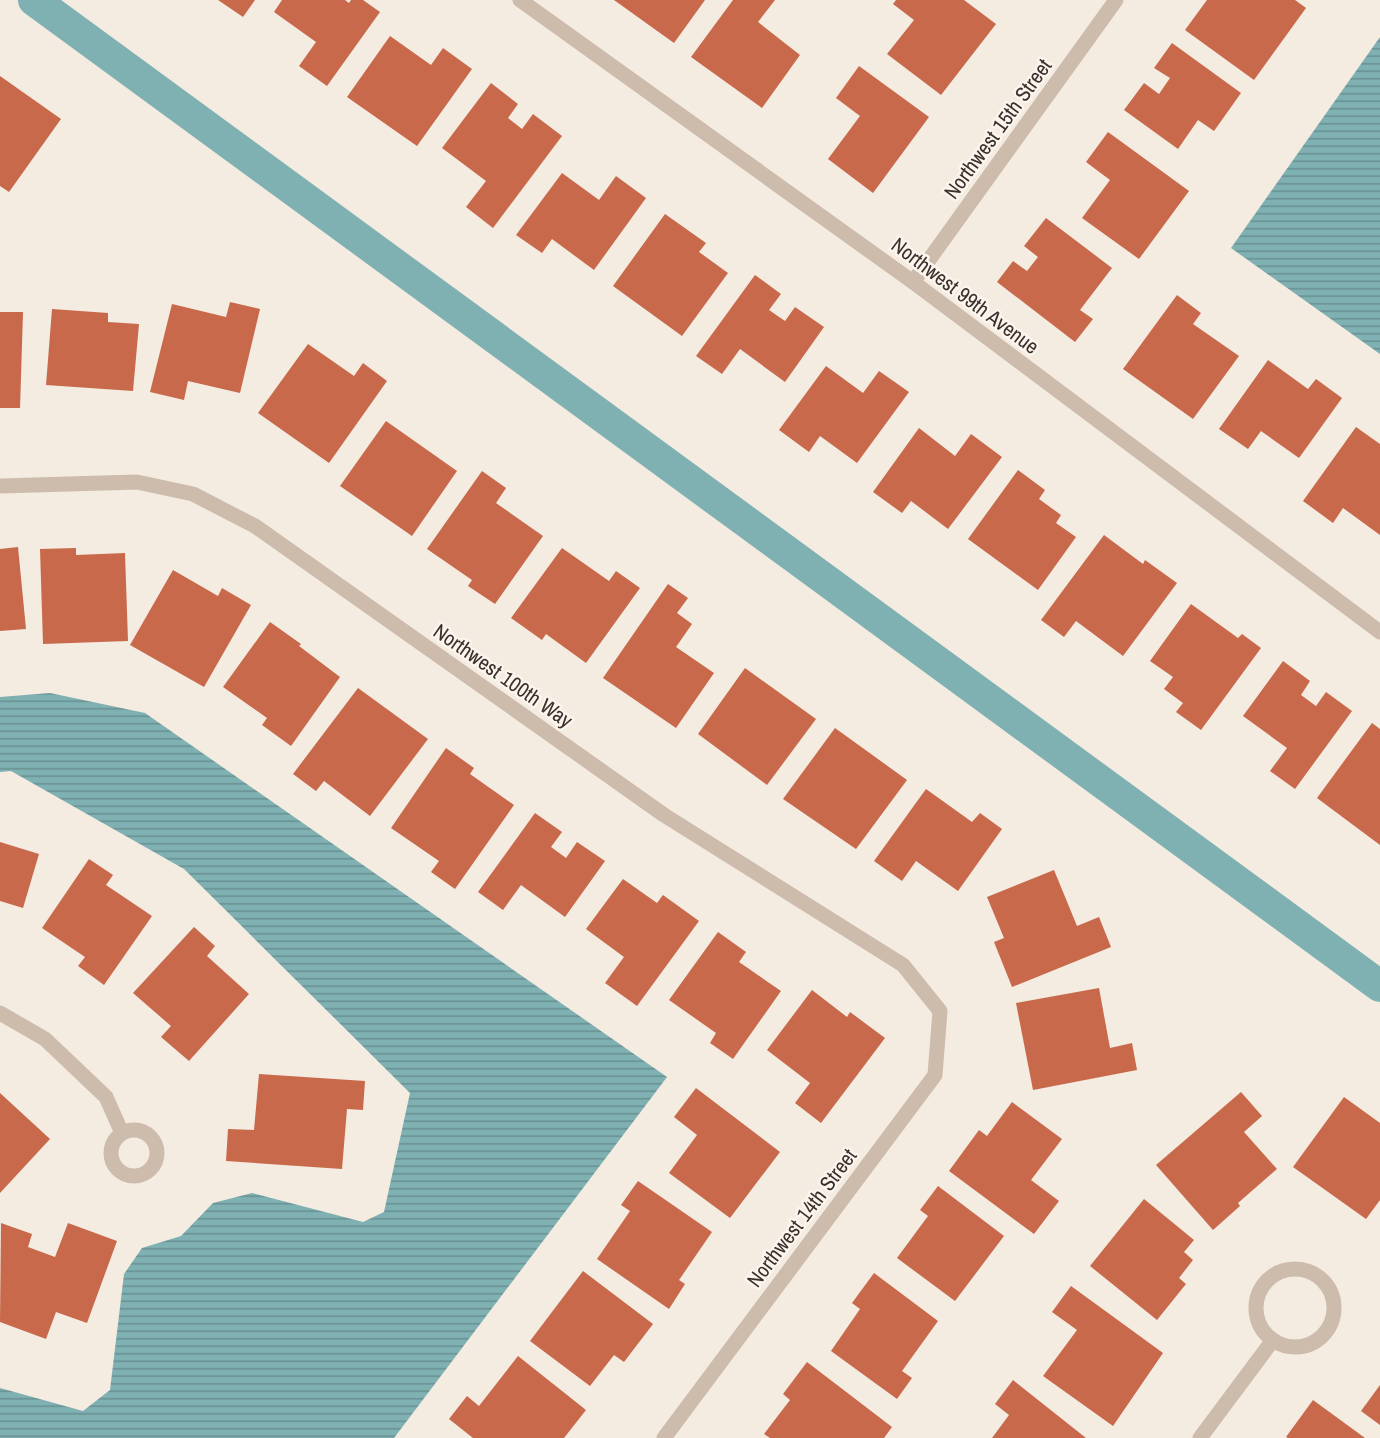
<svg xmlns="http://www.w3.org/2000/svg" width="1380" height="1438" viewBox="0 0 1380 1438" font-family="'Archivo Narrow',sans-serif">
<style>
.water{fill:url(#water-rules)}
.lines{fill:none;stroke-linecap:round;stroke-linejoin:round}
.canal{stroke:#7fb0b2;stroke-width:32}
.building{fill:#c8694b}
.minor{stroke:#cdbbac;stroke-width:15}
.labels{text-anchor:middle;stroke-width:5;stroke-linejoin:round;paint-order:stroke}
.street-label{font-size:21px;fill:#3b302b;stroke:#fbf5ee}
</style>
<defs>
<pattern id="water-rules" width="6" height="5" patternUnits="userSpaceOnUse" patternTransform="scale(1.5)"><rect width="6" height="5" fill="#7fb0b2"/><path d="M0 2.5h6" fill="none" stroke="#699091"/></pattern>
</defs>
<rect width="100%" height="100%" fill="#f4ebe1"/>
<g class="water">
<path d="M1380 37V354L1231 248Z"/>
<path d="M50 693 145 713 667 1077 394 1438H0V1388L83 1411 110 1390 124 1274 142 1248 181 1236 213 1203 252 1193 363 1222 384 1212 410 1093 184 869 11 771 0 772V697Z"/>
</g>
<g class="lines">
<path class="canal" d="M34 0 1380 986"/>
</g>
<g class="building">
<path d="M218 0H255L243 17Z"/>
<path d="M282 0H345L349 3 351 0H363L380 12 327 86 299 66 316 42 274 12Z"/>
<path d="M614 0H705L674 43Z"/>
<path d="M733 0H775L758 22 800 55 762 108 691 57Z"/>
<path d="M896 0H964L996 24 941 95 887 54 914 20 893 4Z"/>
<path d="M1207 0H1295L1306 8 1254 80 1185 30Z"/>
<path d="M390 36 431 65 443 48 472 69 417 146 347 97Z"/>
<path d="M1172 43 1241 93 1214 131 1198 120 1178 149 1124 110 1144 83 1159 94 1170 78 1154 68Z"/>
<path d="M859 66 929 117 873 193 828 159 860 116 836 98Z"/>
<path d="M0 76 61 119 9 192 0 186Z"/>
<path d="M491 83 518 104 508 118 522 129 533 114 562 136 493 228 466 207 486 181 442 148Z"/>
<path d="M1108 132 1189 191 1139 259 1082 218 1110 180 1086 162Z"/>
<path d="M562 173 599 200 616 176 646 198 594 270 552 239 542 253 516 235Z"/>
<path d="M665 214 706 243 699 252 728 273 682 336 613 286Z"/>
<path d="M1046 218 1112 268 1080 310 1093 319 1075 342 997 282 1013 261 1027 271 1038 257 1024 246Z"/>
<path d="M755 275 781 294 769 310 785 321 795 307 824 327 785 382 740 349 722 374 696 356Z"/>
<path d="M1177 295 1201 313 1193 324 1239 356 1193 419 1123 369Z"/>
<path d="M230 302 260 309 240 393 188 381 184 400 150 392 172 304 226 317Z"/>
<path d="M52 309 108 313V322L139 324 133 391 46 385Z"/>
<path d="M0 312H23L20 408H0Z"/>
<path d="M308 344 354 376 363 363 387 381 329 463 258 413Z"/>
<path d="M1268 360 1308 389 1316 379 1342 398 1299 458 1261 431 1248 449 1219 429Z"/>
<path d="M826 366 863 393 879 371 909 392 857 463 820 436 809 452 779 430Z"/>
<path d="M386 421 457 471 412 536 340 486Z"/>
<path d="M1356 427 1380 444V535L1343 508 1333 523 1303 501Z"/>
<path d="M919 428 955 456 971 434 1002 457 948 529 911 501 902 513 873 492Z"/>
<path d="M1018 470 1045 490 1039 499 1061 515 1056 523 1076 537 1038 590 968 539Z"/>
<path d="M482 471 506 488 496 503 543 536 495 604 468 586 472 580 427 549Z"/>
<path d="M1104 535 1143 564 1145 560 1177 583 1123 656 1076 621 1064 637 1041 620Z"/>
<path d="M18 547 26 629 0 631V549Z"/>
<path d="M76 548V555L125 553 128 641 43 644 40 549Z"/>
<path d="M562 548 609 581 616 571 640 588 586 663 546 634 542 640 511 618Z"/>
<path d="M173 570 218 596 222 588 251 605 204 687 130 645Z"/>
<path d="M668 584 688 598 677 613 692 624 676 647 714 673 676 728 603 678Z"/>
<path d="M1191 604 1238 638 1242 634 1261 648 1201 730 1176 712 1183 703 1164 689 1173 677 1150 661Z"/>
<path d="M270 622 301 644 299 646 340 677 291 746 262 725 267 718 223 687Z"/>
<path d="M1283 661 1310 681 1301 695 1316 706 1326 692 1352 711 1295 789 1270 771 1287 748 1243 716Z"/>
<path d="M745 668 816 719 767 785 698 734Z"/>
<path d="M358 688 428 739 370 816 324 781 316 791 293 774Z"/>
<path d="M1372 723 1380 729V845L1317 798Z"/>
<path d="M835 728 907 780 856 849 783 799Z"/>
<path d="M446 748 474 768 470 774 514 805 455 889 431 872 439 861 391 828Z"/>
<path d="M926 789 972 822 980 813 1002 829 958 891 916 861 902 881 874 861Z"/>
<path d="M535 813 562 832 551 847 566 858 577 842 605 861 565 917 521 885 503 910 478 892Z"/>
<path d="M0 842 39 854 23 908 0 901Z"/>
<path d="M89 859 113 875 106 885 152 916 104 985 78 966 85 957 42 928Z"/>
<path d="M1054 870 1077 926 1099 917 1111 947 1012 987 994 942 1004 938 987 897Z"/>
<path d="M623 879 657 903 663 895 699 921 637 1006 605 983 624 957 586 929Z"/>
<path d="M194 927 215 946 207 956 249 994 189 1061 161 1037 171 1026 133 993Z"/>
<path d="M718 932 746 952 739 962 781 991 733 1059 710 1043 716 1033 669 1000Z"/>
<path d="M1099 988 1110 1048 1132 1043 1137 1070 1033 1090 1016 1003Z"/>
<path d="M812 990 847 1017 850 1012 885 1038 821 1123 795 1103 810 1083 767 1050Z"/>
<path d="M259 1074 365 1081 363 1110 347 1109 342 1169 226 1161 228 1129 254 1130Z"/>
<path d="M696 1088 780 1152 730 1218 669 1173 697 1135 674 1117Z"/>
<path d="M1241 1092 1262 1116 1244 1132 1277 1169 1238 1203 1240 1206 1213 1230 1156 1165Z"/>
<path d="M0 1093 50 1139 0 1193Z"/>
<path d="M1344 1097 1380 1123V1200L1366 1219 1293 1167Z"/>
<path d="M1012 1102 1062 1139 1031 1180 1059 1201 1034 1234 949 1171 979 1130 987 1136Z"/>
<path d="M638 1181 712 1232 679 1280 685 1284 669 1309 597 1259 630 1211 621 1205Z"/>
<path d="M938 1186 1004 1236 955 1301 897 1258 928 1216 920 1210Z"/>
<path d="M1144 1199 1194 1240 1184 1252 1193 1260 1179 1278 1186 1284 1157 1320 1090 1266Z"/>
<path d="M1 1223 32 1234 28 1247 55 1257 68 1223 117 1241 87 1323 56 1312 46 1339 0 1322Z"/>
<path d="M583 1271 653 1324 624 1362 614 1355 590 1386 530 1341Z"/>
<path d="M874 1273 938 1321 902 1371 912 1378 897 1399 831 1351 860 1309 852 1303Z"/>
<path d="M1071 1286 1163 1353 1113 1426 1043 1376 1077 1330 1052 1312Z"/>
<path d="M518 1356 586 1410 564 1438H473L449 1419 467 1396 479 1406Z"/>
<path d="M807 1362 892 1427 884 1438H770L764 1434 790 1400 783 1394Z"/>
<path d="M1013 1380 1086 1438H992L1009 1415 995 1404Z"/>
<path d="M1380 1385V1425L1361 1411Z"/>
<path d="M1313 1400 1365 1438H1288L1286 1437Z"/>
</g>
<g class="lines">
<g class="minor">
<path d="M520 0 913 282 1380 632"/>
<path d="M913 282 1116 0"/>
<path d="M0 486 137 482 193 494 255 526 664 815 903 965 940 1011 935 1075 664 1438"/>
<path d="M0 1013 45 1039 106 1097 122 1133"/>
<circle cx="134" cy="1153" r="23"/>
<circle cx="1295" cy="1308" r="39"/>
<path d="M1200 1438 1273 1340"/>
</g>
</g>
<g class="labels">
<g class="street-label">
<text transform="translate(998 129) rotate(-54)" y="7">Northwest 15th Street</text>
<text transform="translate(965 296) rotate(37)" y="7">Northwest 99th Avenue</text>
<text transform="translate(503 676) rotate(35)" y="7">Northwest 100th Way</text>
<text transform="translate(802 1218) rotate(-53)" y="7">Northwest 14th Street</text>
</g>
</g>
</svg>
